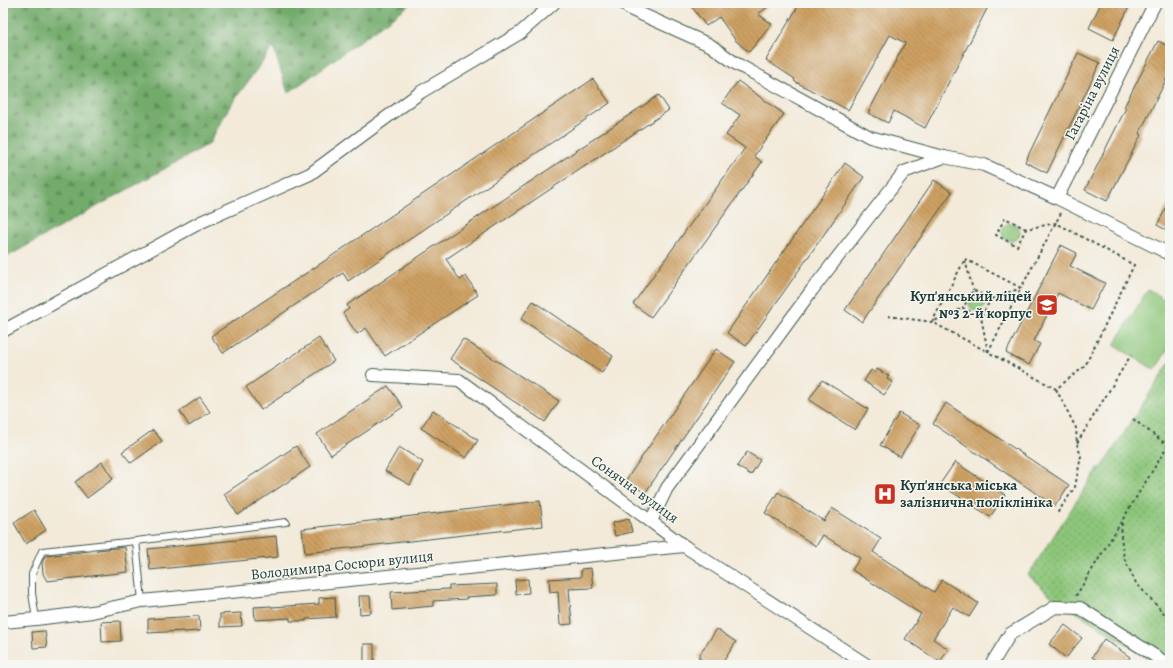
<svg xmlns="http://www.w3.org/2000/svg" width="1173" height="668" viewBox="0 0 1173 668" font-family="Alegreya,serif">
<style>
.grass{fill:url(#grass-tufts);stroke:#568257}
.forest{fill:url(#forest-firs);stroke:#48744f}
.park{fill:url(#park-dots);stroke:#568257}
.garden{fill:#8dc67a;stroke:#568257}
.building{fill:url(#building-back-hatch)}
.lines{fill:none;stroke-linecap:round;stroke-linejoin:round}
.lane-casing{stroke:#3f574d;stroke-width:8}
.street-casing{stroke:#3f574d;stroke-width:14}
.path{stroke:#3f574d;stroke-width:2;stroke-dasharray:3 3;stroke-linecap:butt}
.lane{stroke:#fff;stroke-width:6}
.street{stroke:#fff;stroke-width:12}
.labels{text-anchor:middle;stroke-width:3;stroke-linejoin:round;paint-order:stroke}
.street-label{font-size:15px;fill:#1f3d34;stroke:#f6f6f2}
.poi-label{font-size:15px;font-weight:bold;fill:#1f3d34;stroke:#f6f6f2;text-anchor:end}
</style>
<defs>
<pattern id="grass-tufts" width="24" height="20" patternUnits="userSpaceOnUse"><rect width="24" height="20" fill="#8dc67a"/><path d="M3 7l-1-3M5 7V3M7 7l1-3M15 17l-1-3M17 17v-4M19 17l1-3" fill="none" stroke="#73a265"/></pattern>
<pattern id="forest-firs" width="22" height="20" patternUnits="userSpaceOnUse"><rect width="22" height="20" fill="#72ab6a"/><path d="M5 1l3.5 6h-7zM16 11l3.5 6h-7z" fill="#5d8c58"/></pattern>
<pattern id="park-dots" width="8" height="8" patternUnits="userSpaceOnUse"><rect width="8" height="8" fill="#8dc67a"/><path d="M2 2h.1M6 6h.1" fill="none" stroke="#73a265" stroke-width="1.8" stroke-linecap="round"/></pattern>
<pattern id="building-back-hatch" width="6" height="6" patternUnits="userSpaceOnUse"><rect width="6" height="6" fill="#cea062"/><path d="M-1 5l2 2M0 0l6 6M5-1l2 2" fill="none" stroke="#a78452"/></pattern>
</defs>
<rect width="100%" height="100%" fill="#f6f6f2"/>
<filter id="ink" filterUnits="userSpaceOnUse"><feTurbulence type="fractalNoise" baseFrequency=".025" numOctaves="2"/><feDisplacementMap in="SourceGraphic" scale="8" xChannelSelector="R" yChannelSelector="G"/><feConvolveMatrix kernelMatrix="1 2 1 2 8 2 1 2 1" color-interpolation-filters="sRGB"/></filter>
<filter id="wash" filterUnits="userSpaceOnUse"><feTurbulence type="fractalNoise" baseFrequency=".012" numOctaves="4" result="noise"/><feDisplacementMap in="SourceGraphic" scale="16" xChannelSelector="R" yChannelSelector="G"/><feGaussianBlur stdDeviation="0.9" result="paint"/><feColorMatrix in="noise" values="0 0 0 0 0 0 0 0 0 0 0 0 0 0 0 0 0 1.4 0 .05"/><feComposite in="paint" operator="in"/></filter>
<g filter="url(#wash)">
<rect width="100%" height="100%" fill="#f3ead9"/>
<g class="grass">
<circle cx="1011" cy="232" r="9"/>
<circle cx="977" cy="303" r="8"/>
</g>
<path class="forest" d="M3 3H412L288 93 273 47 228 109 209 144 3 259Z"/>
<path class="park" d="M1170 362V665H1159L1051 596 1028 575 1099 467 1098 473Z"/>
<path class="garden" d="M1148 289 1170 303V346L1155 370 1114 345Z"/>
<g id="blocks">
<g class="building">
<path d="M689 3H773L758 14 772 24 749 52 736 41 719 17 706 26Z"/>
<path d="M800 3H990L925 128 894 111 888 123 868 113 905 43 890 35 848 110 794 81 795 79 766 60Z"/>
<path d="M1101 3H1131L1113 40 1089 28Z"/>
<path d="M1158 41 1170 47V72L1139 134 1141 135 1107 201 1085 190 1126 108 1124 107Z"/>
<path d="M1078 53 1100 63 1047 173 1025 162Z"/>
<path d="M593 79 610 103 348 281 343 273 223 353 211 336 323 262Z"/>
<path d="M738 81 784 114 754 156 762 162 651 317 633 304 745 148 726 135 740 115 722 103Z"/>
<path d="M659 95 669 110 446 259 460 280 466 276 478 295 385 356 366 328 357 334 343 313 349 309 347 305Z"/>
<path d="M845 163 864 177 746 346 727 333Z"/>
<path d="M934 180 952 192 862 322 845 310Z"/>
<path d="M1170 201V232L1157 225Z"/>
<path d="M1061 245 1077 253 1070 266 1105 283 1091 310 1058 293 1034 341 1040 344 1029 365 1006 353Z"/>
<path d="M533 301 613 356 602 373 521 319Z"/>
<path d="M319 338 334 361 261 410 246 387Z"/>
<path d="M463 339 559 401 545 422 450 359Z"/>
<path d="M716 349 735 362 645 493 626 480Z"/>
<path d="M877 369 889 376 887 379 893 382 884 395 864 381 871 370 875 373Z"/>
<path d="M822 380 868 409 855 430 809 400Z"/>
<path d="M388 386 403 407 331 455 317 434Z"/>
<path d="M200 397 210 412 189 426 180 411Z"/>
<path d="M946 403 1069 485 1055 506 933 424Z"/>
<path d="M433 410 478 440 466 458 421 428Z"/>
<path d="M899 413 920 425 900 457 880 445Z"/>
<path d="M153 430 162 441 131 463 122 452Z"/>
<path d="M296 446 310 467 238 515 224 494Z"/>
<path d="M399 447 423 462 410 485 385 471Z"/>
<path d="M747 452 760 460 751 475 737 466Z"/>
<path d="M102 462 113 479 87 498 75 482Z"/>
<path d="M955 462 1005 495 990 517 940 484Z"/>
<path d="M778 492 824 521 832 508 881 539 873 552 934 592 942 580 978 603 969 617 953 607 933 639 948 649 940 662 905 639 921 614 852 570 860 558 823 535 816 546 765 513Z"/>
<path d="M540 501 543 526 305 553 302 529Z"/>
<path d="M34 510 46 530 26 544 14 523Z"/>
<path d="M629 519 632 532 615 536 612 523Z"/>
<path d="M276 536 278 557 150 570 148 549Z"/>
<path d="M125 547 128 572 47 581 43 574 42 563 45 556Z"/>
<path d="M591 568 593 588 569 589 572 624 560 625 558 591 550 592 549 579 581 577V569Z"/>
<path d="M528 579 529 593 516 594 515 580Z"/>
<path d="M497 584V595L466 597 467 599 433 601V606L392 610 391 592 449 589V586Z"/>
<path d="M359 596H370L371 613 360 614Z"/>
<path d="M335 597 336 617 306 619V621H290V618L255 620 254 607 271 606V607L319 604V598Z"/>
<path d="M241 613 242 626 220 627V614Z"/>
<path d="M199 616 200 631 184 632V631L148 633V619Z"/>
<path d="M120 621 121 641 102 642 101 622Z"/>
<path d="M1065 625 1082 638 1066 658 1049 644Z"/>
<path d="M717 629 736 642 721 665H710L698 657Z"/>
<path d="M45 631 47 647 33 648 32 632Z"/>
<path d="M1104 639 1130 657 1125 665H1104L1092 657Z"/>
<rect x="364" y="644" width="10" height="21"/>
</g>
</g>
</g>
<g filter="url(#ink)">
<use href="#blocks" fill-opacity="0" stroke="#3f574d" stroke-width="1"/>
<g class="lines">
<g class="lane-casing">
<g id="lane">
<path d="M142 601 136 541 286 522"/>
<path d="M36 619 32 593V574L42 551 136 541"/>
</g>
</g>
<g class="street-casing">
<g id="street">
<path d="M623 3 630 9 710 45 735 63 870 137 944 157 984 165 1057 198 1170 254"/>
<path d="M1057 198 1155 3"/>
<path d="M3 331 201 222 310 174 421 92 520 33 554 3"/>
<path d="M373 375 459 380 684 546 867 665"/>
<path d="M651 521 667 488 812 290 904 172 944 157"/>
<path d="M3 622 36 619 92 612 142 601 684 546"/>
<path d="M991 665 1010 634 1055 607 1080 608 1169 665"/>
</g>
</g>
<g class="path">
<path d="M965 259 1021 288 988 352 932 322Z"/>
<path d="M965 260 973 290"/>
<path d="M991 299 1021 288 1061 213"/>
<path d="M888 316 932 322 963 308"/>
<path d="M981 317 963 308 973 290 991 299 981 317 988 352 1056 389 1085 366 1134 265 1056 223 1026 229 1017 246 996 235 1005 218 1026 229"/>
<path d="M1056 389 1076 428 1077 444 1081 456 1075 487 1056 515"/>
<path d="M1133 419 1170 447"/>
<path d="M1077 443 1131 355"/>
<path d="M1122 523 1121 537 1124 558 1136 583 1170 620"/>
<path d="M1076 596 1170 442"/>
</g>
<use href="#lane" class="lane"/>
<use href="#street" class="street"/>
</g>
</g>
<defs>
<g id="school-square" transform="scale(1.15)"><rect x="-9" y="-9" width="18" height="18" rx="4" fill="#c8321e" stroke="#f6f6f2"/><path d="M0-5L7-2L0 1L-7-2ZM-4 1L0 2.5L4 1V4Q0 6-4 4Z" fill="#fff"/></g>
<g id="hospital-square" transform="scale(1.15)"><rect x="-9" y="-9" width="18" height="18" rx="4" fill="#c8321e" stroke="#f6f6f2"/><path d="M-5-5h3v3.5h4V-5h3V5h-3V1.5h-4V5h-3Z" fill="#fff"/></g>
</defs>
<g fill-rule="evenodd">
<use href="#school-square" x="1047" y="305"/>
<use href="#hospital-square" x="885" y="494"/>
</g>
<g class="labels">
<g class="street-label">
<text transform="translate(1092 93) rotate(-63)" y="5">Гагаріна вулиця</text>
<text transform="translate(635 489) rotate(36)" y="5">Сонячна вулиця</text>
<text transform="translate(342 565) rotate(-6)" y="5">Володимира Сосюри вулиця</text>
</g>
<g class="poi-label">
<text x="1032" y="301">Куп'янський ліцей<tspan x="1032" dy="17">№3 2-й корпус</tspan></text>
<text x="900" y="490" text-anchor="start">Куп'янська міська<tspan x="900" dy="17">залізнична поліклініка</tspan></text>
</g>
</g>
<rect width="1173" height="668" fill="none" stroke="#f6f6f2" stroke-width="16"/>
</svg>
